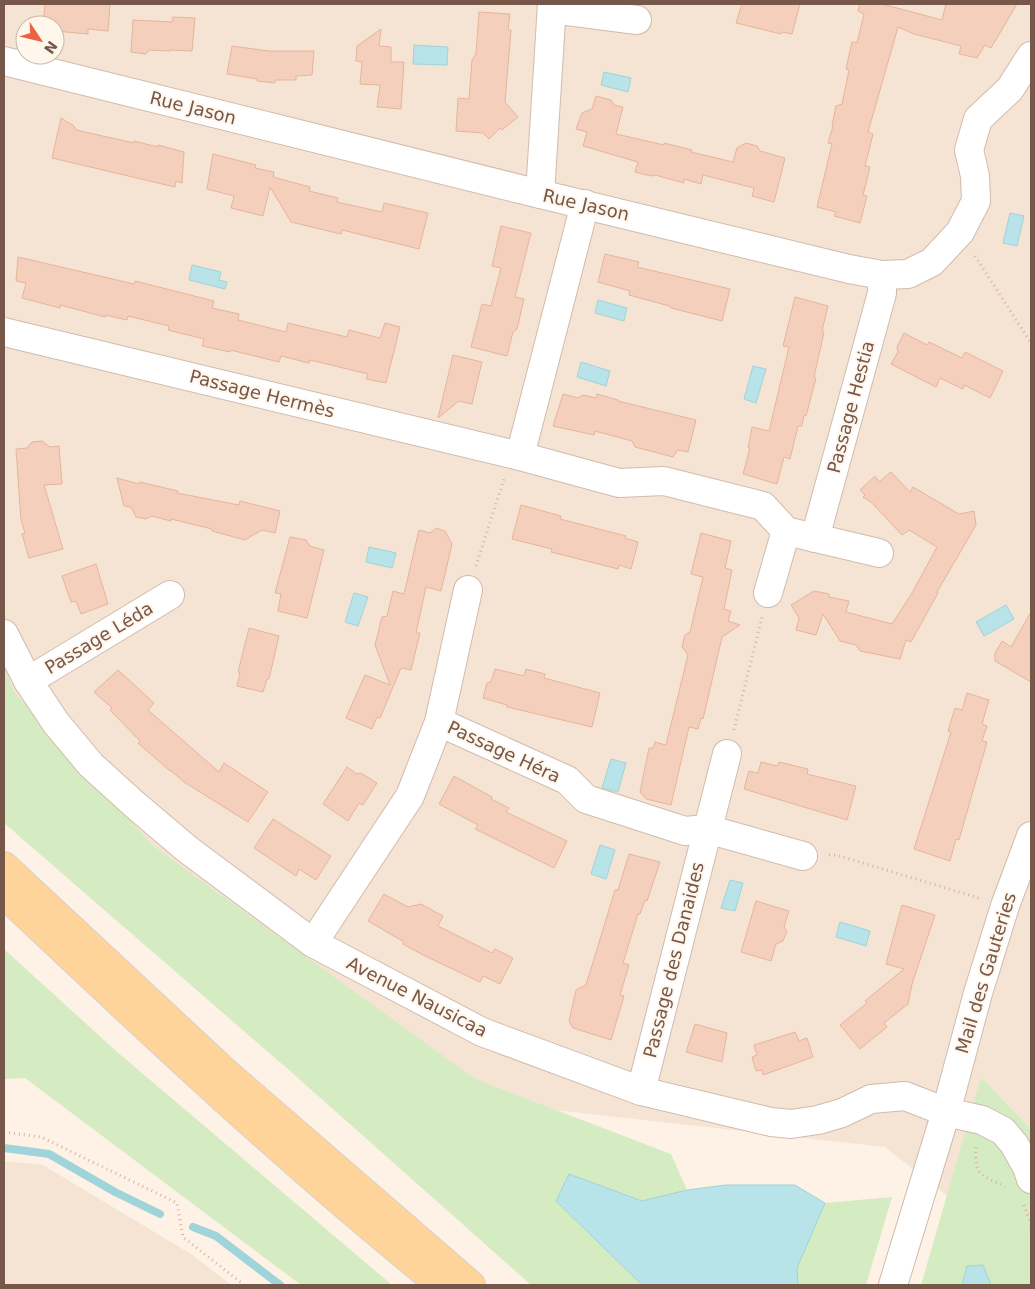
<svg xmlns="http://www.w3.org/2000/svg" width="1035" height="1289" viewBox="0 0 1035 1289" font-family="'DejaVu Sans',sans-serif">
<style>
.residential{fill:#f5e4d3;fill-rule:evenodd}
.green{fill:#d5ebc2}
.water{fill:#b8e3e8;stroke:#9ed4da}
.lines{fill:none;stroke-linecap:round;stroke-linejoin:round}
.stream{stroke:#9ed4da;stroke-width:8}
.building{fill:#f4cfbb;stroke:#e7b49b}
.minor-casing{stroke:#d1bbad;stroke-width:30}
.major-casing{stroke:#d9d0cc;stroke-width:30}
.path{stroke:#d9b29e;stroke-width:3;stroke-dasharray:1 4;stroke-linecap:butt}
.minor{stroke:#fff;stroke-width:28}
.major{stroke:#fed49b;stroke-width:28}
.labels{text-anchor:middle;stroke-width:4;stroke-linejoin:round;paint-order:stroke}
.street-label{font-size:18px;fill:#775749;stroke:#fff6ec}
</style>
<rect width="100%" height="100%" fill="#fdf2e5"/>
<g class="residential">
<path d="M4 4H1031V1129L981 1077 947 1196 885 1147 492 1103 148 863 4 698ZM25 25H55V55H25Z"/>
<path d="M4 1161 43 1165 191 1254 231 1285H4Z"/>
</g>
<g class="green">
<path d="M4 665 14 692 152 845 475 1079 671 1154 687 1190 643 1201 569 1174 556 1201 642 1285H531L290 1071 4 823Z"/>
<path d="M4 949 116 1051 392 1285H301L25 1078 4 1079Z"/>
<path d="M981 1077 1031 1129V1285H921Z"/>
<path d="M892 1197 866 1285H798L797 1268 825 1203Z"/>
</g>
<g class="water">
<path d="M414 45 448 47 447 65 413 64Z"/>
<path d="M604 72 631 78 628 92 601 85Z"/>
<path d="M1010 213 1024 216 1017 246 1003 243Z"/>
<path d="M192 265 221 272 219 280 227 282 225 289 189 280Z"/>
<path d="M598 300 627 308 624 321 595 313Z"/>
<path d="M581 362 610 371 606 386 577 377Z"/>
<path d="M753 366 766 369 756 403 744 399Z"/>
<path d="M369 547 396 553 392 568 366 562Z"/>
<path d="M354 593 368 597 358 626 345 622Z"/>
<path d="M1006 605 1014 619 984 636 976 622Z"/>
<path d="M611 759 626 763 618 792 602 788Z"/>
<path d="M600 845 615 850 606 879 591 874Z"/>
<path d="M730 880 743 883 735 911 721 908Z"/>
<path d="M840 922 870 931 866 946 836 937Z"/>
<path d="M569 1174 642 1201 687 1190 726 1185H795L825 1203 797 1268 798 1285H642L556 1201Z"/>
<path d="M983 1265 991 1285H962L967 1266Z"/>
</g>
<g class="lines">
<g class="stream">
<path d="M4 1148 49 1154 115 1192 160 1214"/>
<path d="M193 1227 216 1236 280 1285"/>
</g>
</g>
<g class="building">
<path d="M45 4H110L108 31 88 29V34L55 31V25H43Z"/>
<path d="M742 4H800L792 34 782 32 781 34 736 23Z"/>
<path d="M860 4H882L942 20 946 4H1017L991 48 985 45 977 58 959 54 961 46 914 34 898 27 868 132 873 134 865 166 870 167 863 195 867 196 860 223 834 216 836 212 817 207 832 144 828 143 833 126H832L836 106 842 104 849 70 846 69 852 42 857 43 864 14 858 11Z"/>
<path d="M479 12 510 14 508 30H511L505 102 518 117 502 130 500 128 489 139 483 133 456 131 458 98 469 99 472 60 476 54Z"/>
<path d="M173 17 195 18 192 51 170 50V51L149 50 146 54 131 52 133 20 172 22Z"/>
<path d="M381 29 379 46 391 47V62H404L401 109 377 107 380 85 360 84 362 62 356 61 357 46Z"/>
<path d="M232 46 269 51H314L312 75 296 76V80H275V83L257 81V79L227 74Z"/>
<path d="M596 96 611 100 614 105 623 107 616 134 664 145V143L692 150 691 152 733 162 737 148 746 143 757 146 760 151 785 158 774 202 752 196 754 188 703 175 701 184 684 179V183L655 175 651 176 635 172 638 162 583 146 587 132 576 129 582 113 592 109Z"/>
<path d="M61 118 74 126 76 130 134 143V141L158 147V145L184 152 182 183 176 181 175 187 52 158Z"/>
<path d="M213 154 256 165 255 168 274 172 273 177 310 187 309 191 338 198 337 202 382 212 384 203 428 213 419 249 342 230 341 234 291 222 270 187 263 216 231 208 234 196 207 189Z"/>
<path d="M501 226 531 233 515 297 524 299 517 329 513 332 507 356 471 347 482 304 491 306 501 268 492 266Z"/>
<path d="M605 254 639 262 637 267 730 289 722 321 671 308 669 306 629 295 630 291 598 282Z"/>
<path d="M18 257 134 284 135 281 214 301 212 308 239 314 238 320 286 332 288 323 347 337 349 330 380 338 385 323 400 327 386 383 366 379 368 374 310 360 309 363 281 356 279 362 230 350V352L202 346 204 339 168 330 169 326 128 316 127 320 105 315V317L60 305V308L22 298 26 283 16 281Z"/>
<path d="M795 297 828 306 822 331 824 332 814 377 816 378 806 416 804 415 802 426H798L790 459 784 457 777 484 743 474 750 448H748L752 427 769 431 789 347 783 346Z"/>
<path d="M904 333 927 345 929 342 962 358 965 352 1003 371 990 398 964 385 963 389 940 378 936 387 891 364 898 352 897 347Z"/>
<path d="M453 355 482 362 472 404 459 401 438 418Z"/>
<path d="M563 394 578 398 583 395 596 398 597 394 618 400V401L696 420 688 452 678 450 673 457 635 447 632 441 595 431 594 435 553 426Z"/>
<path d="M42 441 50 447 59 446 62 484 44 485 63 549 29 558 22 534 25 533 21 520 16 449 27 448 32 442Z"/>
<path d="M891 472 910 492 913 487 959 514 974 511 976 525 937 592 938 593 911 642 906 640 900 659 860 651 856 645 840 641 823 614 816 635 796 630 799 618 791 605 814 591 829 594V597L849 601 846 612 892 624 912 593 937 547 909 530 902 535 871 502 863 497 865 495 860 490 875 476 879 482Z"/>
<path d="M117 478 139 484 140 482 178 491 177 493 239 505 240 501 280 511 275 533 262 530 245 540 212 531V529L171 519V521L152 516 146 519 136 517 131 507 124 506Z"/>
<path d="M521 505 561 516 560 519 626 536 625 538 638 542 631 569 619 565 618 569 551 552 552 549 512 539Z"/>
<path d="M436 528 445 531 452 544 441 591 426 587 416 633H420L411 670 401 668 380 718 377 717 372 729 346 718 365 675 390 685 375 645 382 617 387 616 393 591 404 594 419 530 430 533Z"/>
<path d="M701 533 731 541 725 568 732 570 724 609 731 611 728 621 740 625 722 637 703 719 701 718 698 729 689 727 671 805 646 799 640 792 649 748H653L655 742 666 745 688 655 682 647 685 635 690 632 703 577 691 574Z"/>
<path d="M290 537 306 540 310 546 324 550 307 618 278 611 281 594 275 593Z"/>
<path d="M96 564 108 604 81 614 76 601 71 602 62 576Z"/>
<path d="M1031 612V682L995 661V653L1002 641 1011 647Z"/>
<path d="M249 628 279 636 269 679H267L263 692 237 686 240 673 238 672Z"/>
<path d="M495 669 524 676 526 669 545 674 544 678 600 693 592 727 507 707V705L483 698 487 683 491 682Z"/>
<path d="M118 670 154 703 148 710 219 772 224 763 268 792 248 822 184 782 170 770V771L138 743 140 741 110 710 112 708 94 692Z"/>
<path d="M967 693 989 700 982 724 987 726 982 741 987 742 959 840 956 839 950 861 914 849 951 732 948 731 955 708 962 710Z"/>
<path d="M761 762 777 766 779 762 808 769 807 774 856 786 847 820 744 789 749 771 758 773Z"/>
<path d="M347 767 357 774 361 773 377 783 363 805 359 803 348 821 323 804Z"/>
<path d="M454 776 492 797 491 799 509 808 506 812 567 841 554 868 475 829 478 825 439 804Z"/>
<path d="M273 819 331 856 316 880 299 869 296 876 254 848Z"/>
<path d="M629 854 660 862 647 901 645 900 640 914H638L623 963 629 965 620 995 624 996 611 1040 573 1028 569 1021 576 990 586 985 615 890H618Z"/>
<path d="M384 894 408 907 421 904 443 916 438 926 492 953 495 949 513 958 500 984 483 976 480 982 421 954 403 944 404 942 368 921Z"/>
<path d="M756 901 789 911 784 927 787 931 783 941 776 944 771 961 741 952Z"/>
<path d="M902 905 935 915 912 984 908 1004 884 1023 887 1027 860 1049 840 1025 867 1003 865 1001 904 969 886 964Z"/>
<path d="M695 1024 727 1033 722 1062 686 1052Z"/>
<path d="M795 1032 799 1041 807 1038 813 1057 763 1075 762 1070 756 1071 752 1057 757 1055 754 1045Z"/>
</g>
<g class="lines">
<g class="minor-casing">
<g id="minor">
<path d="M552 9 637 20"/>
<path d="M4 61 540 194 849 269 882 275 908 274 932 262 960 232 976 201 975 176 969 150 978 119 1010 89 1031 56"/>
<path d="M540 194 552 4"/>
<path d="M4 332 520 456 619 483 664 481 763 506 786 531 879 553"/>
<path d="M520 456 585 204"/>
<path d="M815 538 882 293V275"/>
<path d="M768 593 786 531"/>
<path d="M4 634 28 681 56 723 91 765 134 804 187 849 313 943 482 1032 641 1091 771 1122 791 1124 818 1120 842 1113 871 1099 905 1096 946 1112 982 1120 1003 1131 1014 1144 1027 1167 1031 1179"/>
<path d="M28 681 170 595"/>
<path d="M439 722 567 780 586 799 685 831 707 829 803 856"/>
<path d="M313 943 410 796 439 722 468 590"/>
<path d="M641 1091 727 754"/>
<path d="M893 1285 946 1112 978 993 1005 906 1031 836"/>
</g>
</g>
<g class="major-casing">
<g id="major">
<path d="M4 866 224 1071 471 1285"/>
<path d="M4 894C146 1028 289 1163 441 1285"/>
</g>
</g>
<g class="path">
<path d="M975 256 1031 343"/>
<path d="M476 566 504 479"/>
<path d="M734 730 762 617"/>
<path d="M829 855H836L979 898"/>
<path d="M4 1132 41 1137 177 1203 183 1237 244 1285"/>
<path d="M976 1147C974 1178 982 1174 1005 1187"/>
<path d="M1024 1205 1031 1225"/>
</g>
<use href="#minor" class="minor"/>
<use href="#major" class="major"/>
</g>
<g class="labels">
<g class="street-label">
<text transform="translate(193 108) rotate(14)" y="6">Rue Jason</text>
<text transform="translate(586 205) rotate(13)" y="6">Rue Jason</text>
<text transform="translate(262 394) rotate(14)" y="6">Passage Hermès</text>
<text transform="translate(851 407) rotate(-75)" y="6">Passage Hestia</text>
<text transform="translate(99 638) rotate(-31)" y="6">Passage Léda</text>
<text transform="translate(504 752) rotate(25)" y="6">Passage Héra</text>
<text transform="translate(674 960) rotate(-76)" y="6">Passage des Danaides</text>
<text transform="translate(986 973) rotate(-73)" y="6">Mail des Gauteries</text>
<text transform="translate(417 997) rotate(27)" y="6">Avenue Nausicaa</text>
</g>
</g>
<rect width="1035" height="1289" fill="none" stroke="#775749" stroke-width="10"/>
<g transform="translate(40 40) rotate(125)"><circle r="24" fill="#fff6ec" stroke="#c9b6ab"/>
<path d="M0-4L9 19L0 12L-9 19Z" fill="#eb6245"/>
<text y="-8" font-size="14" font-weight="bold" text-anchor="middle" fill="#775749">N</text>
</g>
</svg>
